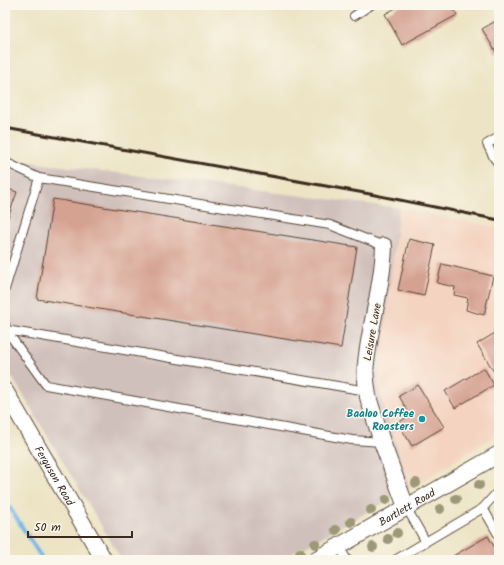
<svg xmlns="http://www.w3.org/2000/svg" width="504" height="565" viewBox="0 0 504 565" font-family="Kalam,sans-serif">
<style>
.built{fill:#f4d3c0}
.industrial{fill:#d0c0bc}
.lines{fill:none;stroke-linecap:round;stroke-linejoin:round}
.stream{stroke:#70b7e7;stroke-width:4}
.building{fill:#d5a292}
.service-casing{stroke:#564637;stroke-width:10}
.minor-casing{stroke:#564637;stroke-width:18}
.service{stroke:#fff;stroke-width:8}
.minor{stroke:#fff;stroke-width:16}
.rail{stroke:#3b2a1e;stroke-width:3}
.tree{fill:#9d9978}
.culture-dot{fill:#0f9aa8;stroke:#fbf7ec;stroke-width:1.5}
.labels{text-anchor:middle;stroke-width:3;stroke-linejoin:round;paint-order:stroke}
.street-label{font-size:11px;fill:#3b2a1e;stroke:#fbf7ec}
.culture-label{font-size:11px;font-weight:bold;fill:#0d838f;stroke:#fbf7ec;text-anchor:end}
</style>
<rect width="100%" height="100%" fill="#fbf7ec"/>
<filter id="ink" filterUnits="userSpaceOnUse"><feTurbulence type="fractalNoise" baseFrequency=".025" numOctaves="2"/><feDisplacementMap in="SourceGraphic" scale="8" xChannelSelector="R" yChannelSelector="G"/><feConvolveMatrix kernelMatrix="1 2 1 2 8 2 1 2 1" color-interpolation-filters="sRGB"/></filter>
<filter id="wash" filterUnits="userSpaceOnUse"><feTurbulence type="fractalNoise" baseFrequency=".012" numOctaves="4" result="noise"/><feDisplacementMap in="SourceGraphic" scale="16" xChannelSelector="R" yChannelSelector="G"/><feGaussianBlur stdDeviation="0.9" result="paint"/><feColorMatrix in="noise" values="0 0 0 0 0 0 0 0 0 0 0 0 0 0 0 0 0 1.4 0 .05"/><feComposite in="paint" operator="in"/></filter>
<g filter="url(#wash)">
<rect width="100%" height="100%" fill="#ede4c5"/>
<path class="built" d="M399 208 499 228V433L410 489 378 387Z"/>
<path class="industrial" d="M5 159 399 208 378 387 410 489 280 560H122L5 365Z"/>
<g class="lines">
<path class="stream" d="M5 500 43 560"/>
</g>
<g id="blocks">
<g class="building">
<path d="M401 5H452L457 15 402 45 385 14Z"/>
<path d="M499 19V53L497 54 482 29Z"/>
<path d="M5 188 17 192 5 226Z"/>
<path d="M53 199 357 247 341 348 37 299Z"/>
<path d="M409 239 435 245 424 296 398 290Z"/>
<path d="M442 264 493 276 484 315 466 310 468 298 454 295 455 287 437 283Z"/>
<path d="M495 333 498 338 499 337V380L477 344Z"/>
<path d="M484 368 494 385 455 408 445 391Z"/>
<path d="M418 385 444 427 412 446 398 423 410 415 399 396Z"/>
<path d="M488 536 499 555V560H446Z"/>
</g>
</g>
</g>
<g filter="url(#ink)">
<use href="#blocks" fill-opacity="0" stroke="#564637" stroke-width="1"/>
<g class="lines">
<g class="service-casing">
<g id="service">
<path d="M354 16 371 5"/>
<path d="M499 137 487 144 494 158 499 164"/>
<path d="M5 162 39 178"/>
<path d="M5 289 39 178 330 225 384 246"/>
<path d="M5 324 6 330 367 391"/>
<path d="M6 330 46 385 352 440 382 442"/>
<path d="M406 507 426 542"/>
<path d="M483 508 499 490"/>
<path d="M339 546 347 560"/>
<path d="M395 560 483 508 499 536"/>
</g>
</g>
<g class="minor-casing">
<g id="minor">
<path d="M384 246C383 286 370 324 366 363 364 373 367 386 368 397L382 442 406 507"/>
<path id="s1" d="M5 391 104 560"/>
<path id="s2" d="M315 560 499 454"/>
</g>
</g>
<use href="#service" class="service"/>
<use href="#minor" class="minor"/>
<path class="rail" d="M5 128 370 194 499 220"/>
</g>
<g class="tree">
<circle cx="416" cy="483" r="5"/>
<circle cx="479" cy="485" r="5"/>
<circle cx="456" cy="499" r="5"/>
<circle cx="386" cy="500" r="5"/>
<circle cx="440" cy="509" r="5"/>
<circle cx="371" cy="510" r="5"/>
<circle cx="351" cy="522" r="5"/>
<circle cx="336" cy="530" r="5"/>
<circle cx="397" cy="533" r="5"/>
<circle cx="388" cy="539" r="5"/>
<circle cx="315" cy="544" r="5"/>
<circle cx="373" cy="547" r="5"/>
<circle cx="300" cy="553" r="5"/>
</g>
</g>
<circle class="culture-dot" cx="422" cy="419" r="4"/>
<g class="labels">
<g class="street-label">
<text transform="translate(372 332) rotate(-80)" y="4">Leisure Lane</text>
<text dy="4" stroke="none"><textPath href="#s1" startOffset="98">Ferguson Road</textPath></text>
<text dy="4" stroke="none"><textPath href="#s2" startOffset="106">Bartlett Road</textPath></text>
</g>
<g class="culture-label">
<text x="414" y="417">Baaloo Coffee<tspan x="414" dy="13">Roasters</tspan></text>
</g>
</g>
<rect width="504" height="565" fill="none" stroke="#fbf7ec" stroke-width="20"/>
<path d="M28 531v6h104v-6" fill="none" stroke="#3b2a1e" stroke-width="2"/>
<text x="34" y="531" font-size="12" fill="#3b2a1e" stroke="#fbf7ec" stroke-width="3" paint-order="stroke">50 m</text>
</svg>
